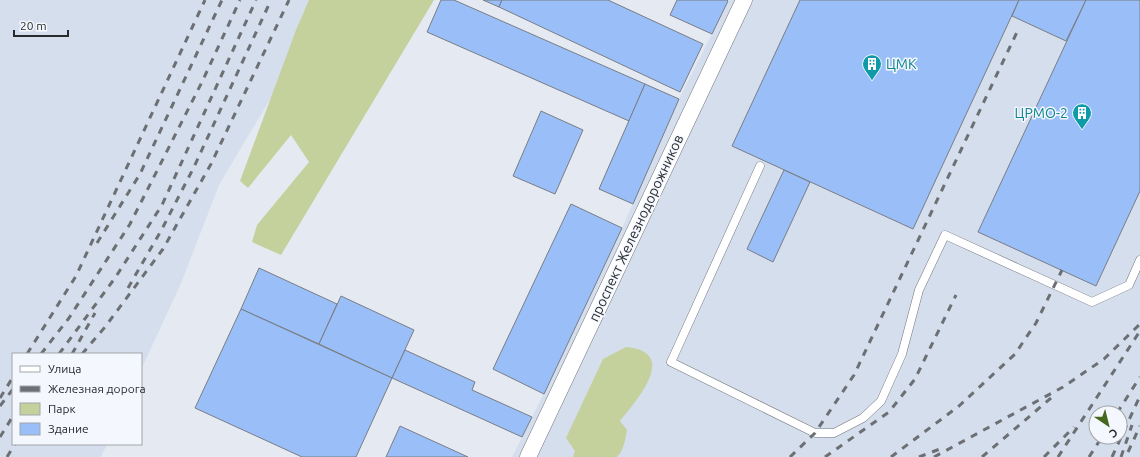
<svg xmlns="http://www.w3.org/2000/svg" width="1140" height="457" viewBox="0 0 1140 457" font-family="Ubuntu,sans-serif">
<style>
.built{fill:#d5deec;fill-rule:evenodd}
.green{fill:#c4d19c}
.building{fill:#99bef8;stroke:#797d84}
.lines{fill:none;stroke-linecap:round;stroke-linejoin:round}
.lane-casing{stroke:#73777e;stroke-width:9}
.street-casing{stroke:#73777e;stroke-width:17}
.lane{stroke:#fff;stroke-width:8}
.street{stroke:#fff;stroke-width:16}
.rail{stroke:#6c6f73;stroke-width:3;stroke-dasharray:7 7;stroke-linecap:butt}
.labels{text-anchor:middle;stroke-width:3;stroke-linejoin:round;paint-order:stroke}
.culture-label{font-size:14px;fill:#0d838f;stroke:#f4f8fe;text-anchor:start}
.street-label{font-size:14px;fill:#282a2c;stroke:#f4f8fe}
</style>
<rect width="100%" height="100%" fill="#e5eaf2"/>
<g class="built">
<path d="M0 0H329L219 185 182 281 141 370V354H13V444H107L101 457H0Z"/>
<path d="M729 0H1140V457H512L544 393 622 228 679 99ZM1096 413H1120V437H1096Z"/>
</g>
<g class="green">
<path d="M309 0H434L281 255 252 242 257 225 309 162 291 135 248 188 240 181 296 30Z"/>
<path d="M626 347C632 348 639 348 644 352 669 366 630 408 620 421L627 430C625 440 624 450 617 457H573L575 451 566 438 603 359Z"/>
</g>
<g class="building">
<path d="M441 0H454L645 84 629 121 427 32Z"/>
<path d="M483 0H502L499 7Z"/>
<path d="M502 0H608L703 44 680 92 499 7Z"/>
<path d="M677 0H727L728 1 712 34 670 15Z"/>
<path d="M800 0H1019L913 229 732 146Z"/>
<path d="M1019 0H1086L1066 41 1012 16Z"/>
<path d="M1086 0H1140V191L1096 286 978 232Z"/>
<path d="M645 84 679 99 633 204 599 189Z"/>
<path d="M541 111 583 130 555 194 513 176Z"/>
<path d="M784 170 810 182 773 262 747 249Z"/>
<path d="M571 204 622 228 544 394 493 369Z"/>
<path d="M259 268 337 304 319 344 241 309Z"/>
<path d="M341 296 414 330 392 378 319 344Z"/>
<path d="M241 309 392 378 356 457H302L195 408Z"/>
<path d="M405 350 475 382 472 390 532 417 522 437 392 378Z"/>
<path d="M400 426 468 457H386Z"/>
</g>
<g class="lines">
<g class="lane-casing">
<path id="lane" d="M760 166 671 362 815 433H834L863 418 881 401 902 354 919 290 945 235 1092 302 1129 285 1140 260"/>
</g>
<g class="street-casing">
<path id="street" d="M528 457 744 0"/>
</g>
<use href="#lane" class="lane"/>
<use href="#street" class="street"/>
<g class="rail">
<path d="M97 243 140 174 222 0"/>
<path d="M128 288 162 229 194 167 271 0"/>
<path d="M27 354 76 276 205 0"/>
<path d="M41 354 69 318 130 224 202 82 240 0"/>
<path d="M59 354 115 278 162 205 256 0"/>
<path d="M72 354 95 313"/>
<path d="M82 354 105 327 163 249 211 164 289 0"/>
<path d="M0 398 13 377"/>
<path d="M0 406 13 389"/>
<path d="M1117 413 1140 377"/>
<path d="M0 437 13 416"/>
<path d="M1128 452 1140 426"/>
<path d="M7 457 15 444"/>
<path d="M790 457 815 433 854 375 1018 30"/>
<path d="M825 457 889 412 915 379 956 295"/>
<path d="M891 457 959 406 1015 354 1036 323 1062 270"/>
<path d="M919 457 940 449"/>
<path d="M934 457 1063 387 1104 359 1140 324"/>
<path d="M982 457 1051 398"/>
<path d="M1044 457 1074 427"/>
<path d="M1058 457 1140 331"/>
<path d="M1089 457 1102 437"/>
<path d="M1112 457 1140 396"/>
<path d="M1121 457 1132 425"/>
</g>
</g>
<defs>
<g id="building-pin" transform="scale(1)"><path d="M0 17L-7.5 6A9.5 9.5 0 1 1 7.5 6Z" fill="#0f9aa8" stroke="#f4f8fe"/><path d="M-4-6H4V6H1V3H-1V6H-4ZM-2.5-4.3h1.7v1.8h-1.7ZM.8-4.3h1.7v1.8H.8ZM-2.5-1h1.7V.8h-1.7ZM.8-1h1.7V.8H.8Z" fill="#fff"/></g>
</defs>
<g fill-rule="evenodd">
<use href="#building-pin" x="872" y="64"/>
<use href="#building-pin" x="1082" y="113"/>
</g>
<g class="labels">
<g class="culture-label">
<text x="886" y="69">ЦМК</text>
<text x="1068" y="118" text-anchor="end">ЦРМО-2</text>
</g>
<g class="street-label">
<text transform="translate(636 228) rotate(-65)" y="5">проспект Железнодорожников</text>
</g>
</g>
<rect x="12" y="353" width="130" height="92" fill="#f4f8fe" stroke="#a2a6aa"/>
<rect x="20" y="366" width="20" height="6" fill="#ffffff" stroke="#a2a6aa"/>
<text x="48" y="373" font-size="12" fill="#282a2c">Улица</text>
<rect x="20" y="386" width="20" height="6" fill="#6c6f73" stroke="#a2a6aa"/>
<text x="48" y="393" font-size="12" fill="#282a2c">Железная дорога</text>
<rect x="20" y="403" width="20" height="12" fill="#c4d19c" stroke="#a2a6aa"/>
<text x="48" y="413" font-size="12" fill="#282a2c">Парк</text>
<rect x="20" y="423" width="20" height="12" fill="#99bef8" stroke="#a2a6aa"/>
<text x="48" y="433" font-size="12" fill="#282a2c">Здание</text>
<g transform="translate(1108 425) rotate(145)"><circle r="19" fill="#f4f8fe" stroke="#a2a6aa"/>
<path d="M0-3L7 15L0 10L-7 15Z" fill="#46671e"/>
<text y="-6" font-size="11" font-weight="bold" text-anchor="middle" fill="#282a2c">С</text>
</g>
<path d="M14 30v6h54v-6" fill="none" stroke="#282a2c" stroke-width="2"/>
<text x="20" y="30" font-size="12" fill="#282a2c" stroke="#f4f8fe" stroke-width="3" paint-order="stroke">20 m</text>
</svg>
